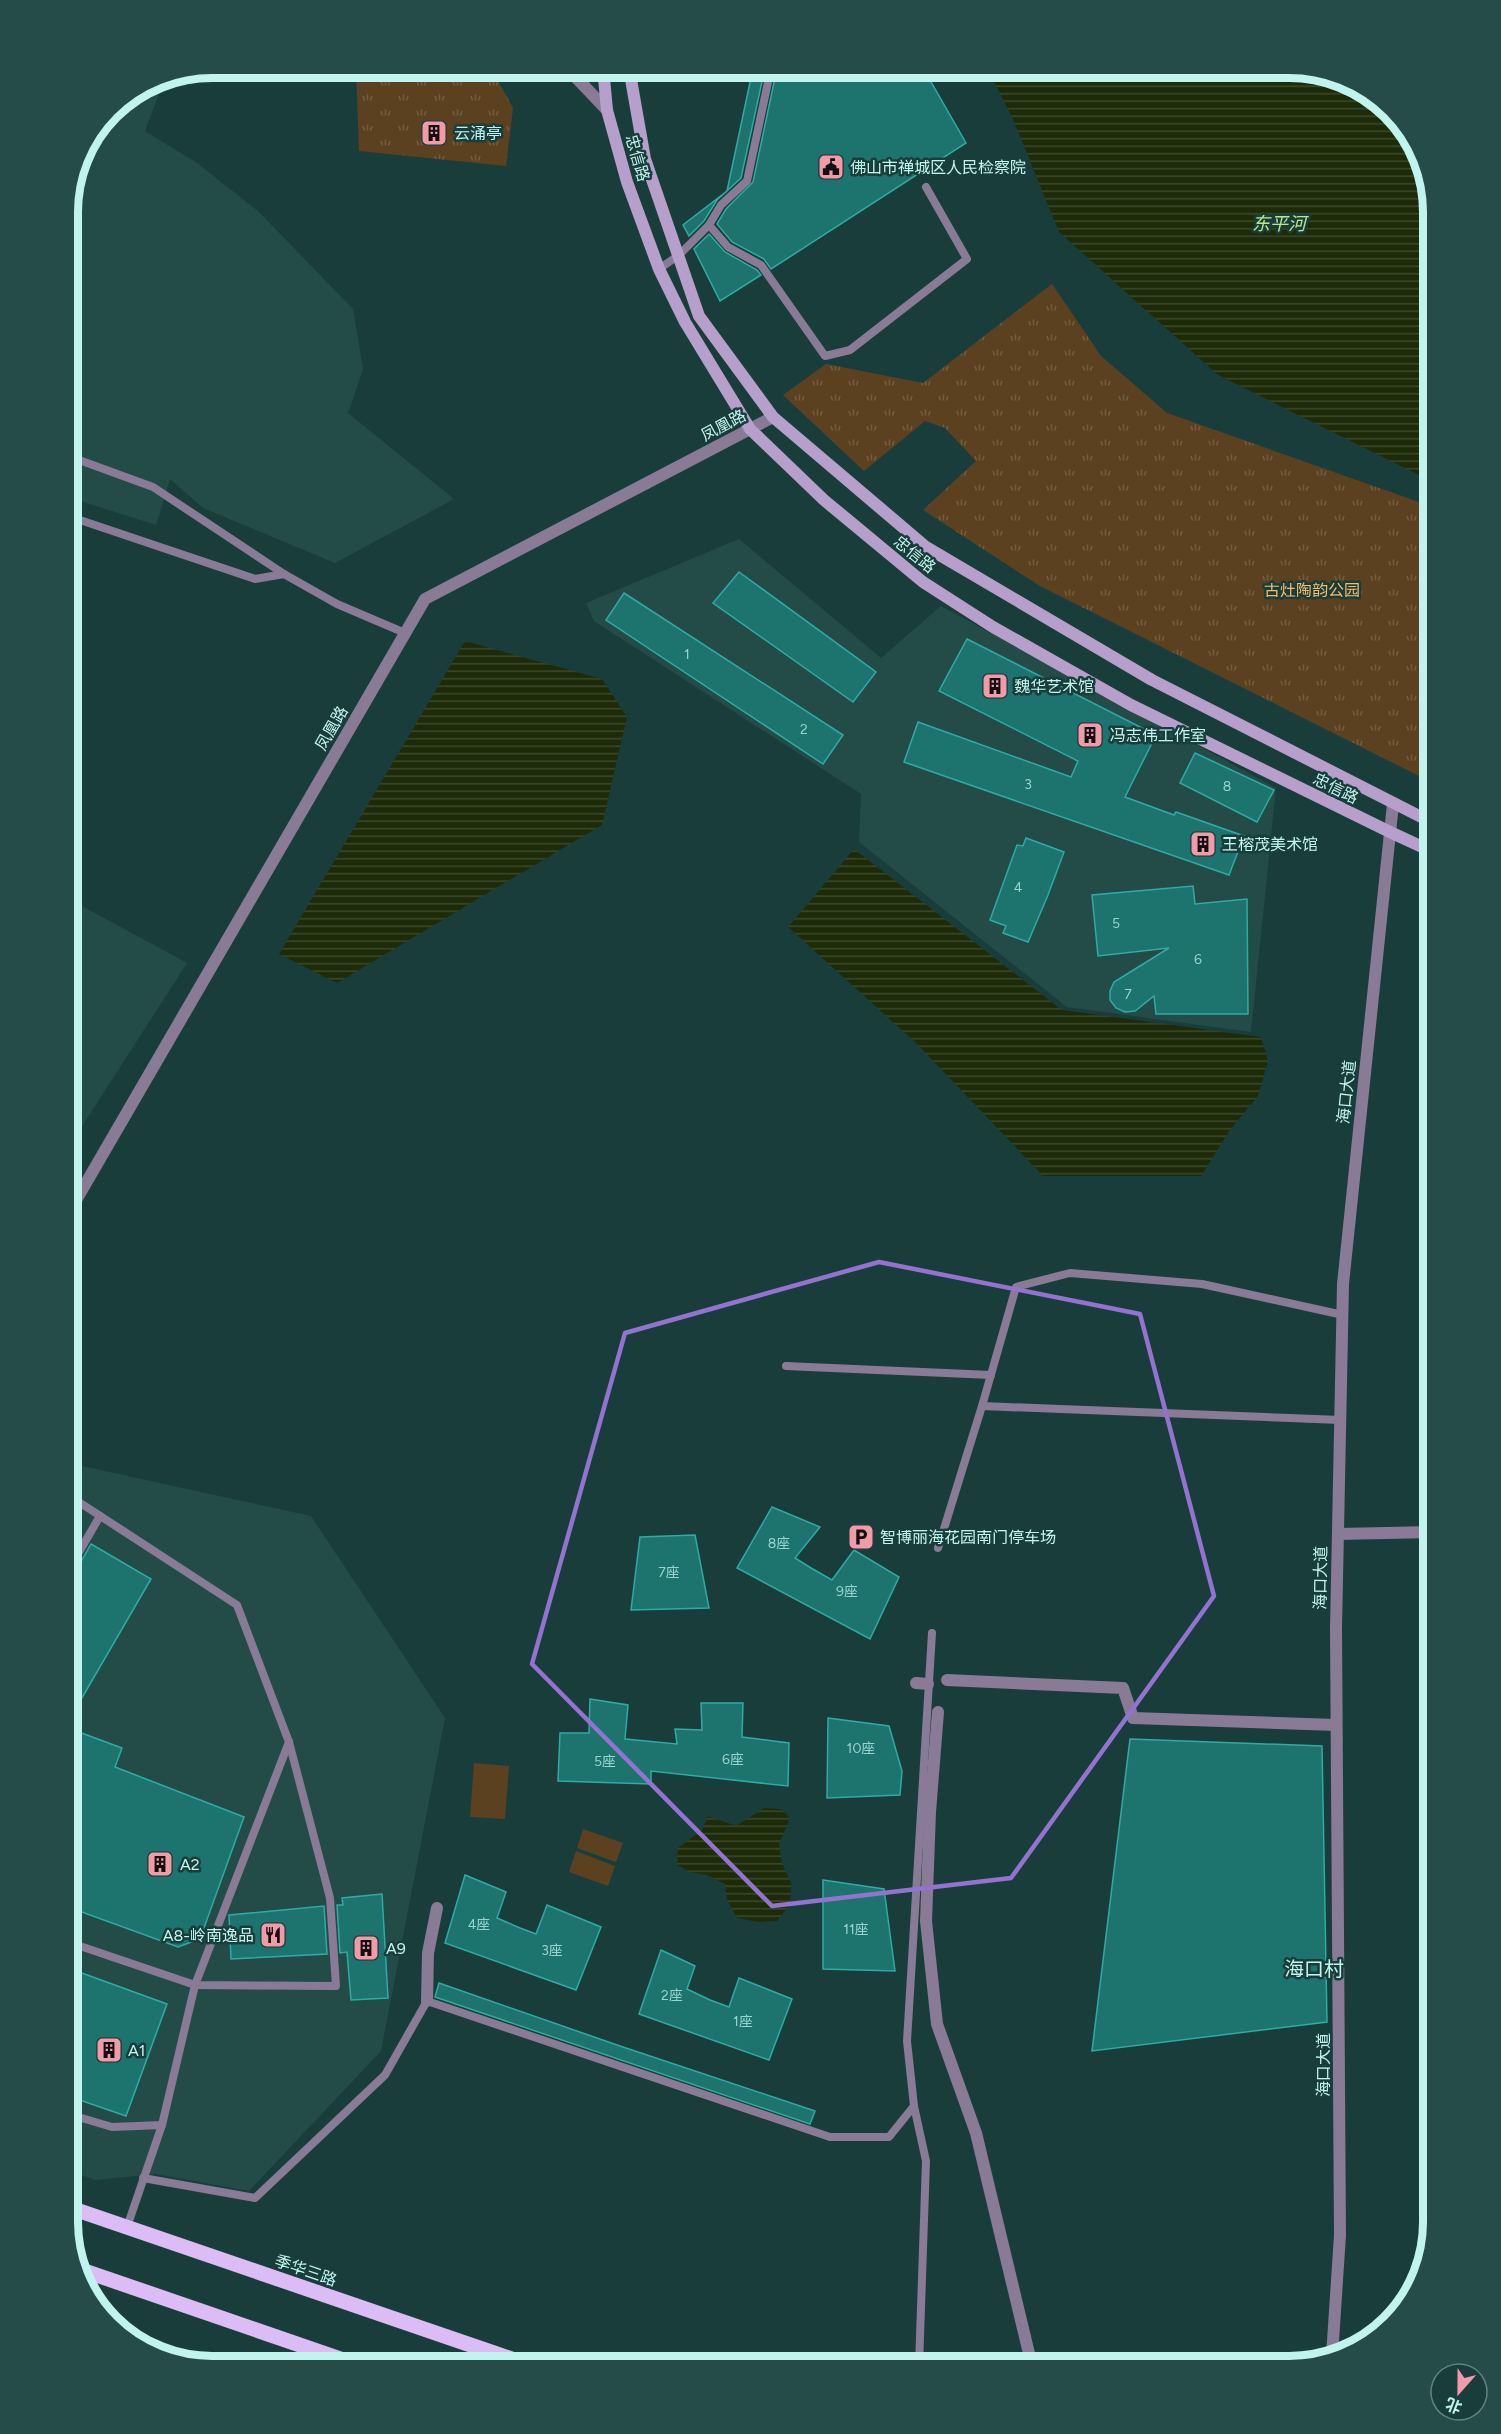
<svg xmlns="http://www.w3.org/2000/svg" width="1501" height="2434" viewBox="0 0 1501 2434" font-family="Figtree,'Noto Sans SC',sans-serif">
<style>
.built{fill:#234c49}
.grass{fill:#5c4120}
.park{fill:url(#park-tufts)}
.water{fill:url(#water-rules)}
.building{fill:#1d736e;stroke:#30aba4;stroke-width:1.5}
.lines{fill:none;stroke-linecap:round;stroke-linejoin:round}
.service{stroke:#897a95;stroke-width:8}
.minor{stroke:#897a95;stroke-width:12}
.tertiary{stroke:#897a95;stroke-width:12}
.secondary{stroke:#b79fcb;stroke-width:12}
.primary{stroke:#dbbcf4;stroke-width:15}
.marked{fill:none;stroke:#9472d0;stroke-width:4.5;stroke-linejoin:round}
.labels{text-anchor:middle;stroke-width:5;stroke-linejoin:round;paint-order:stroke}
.number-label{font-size:14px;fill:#98d4cf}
.poi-label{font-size:16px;fill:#c1f4ef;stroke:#193d3b;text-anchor:start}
.street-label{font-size:16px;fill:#c1f4ef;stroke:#193d3b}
.park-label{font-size:16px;fill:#fdb865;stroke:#193d3b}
.water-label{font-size:18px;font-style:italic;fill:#bae78a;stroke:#193d3b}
.quarter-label{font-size:20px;fill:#c1f4ef;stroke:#193d3b}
.rim{fill:none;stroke:#c1f4ef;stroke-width:8}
</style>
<defs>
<pattern id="park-tufts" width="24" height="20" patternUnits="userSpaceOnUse" patternTransform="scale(1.5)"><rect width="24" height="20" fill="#5c4120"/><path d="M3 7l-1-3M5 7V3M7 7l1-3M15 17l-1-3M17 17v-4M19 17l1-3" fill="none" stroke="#725d41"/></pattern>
<pattern id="water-rules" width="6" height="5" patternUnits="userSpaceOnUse" patternTransform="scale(1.5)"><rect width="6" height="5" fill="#1d2b09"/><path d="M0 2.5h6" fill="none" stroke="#3c4a2d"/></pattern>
</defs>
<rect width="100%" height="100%" fill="#193d3b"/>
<g class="built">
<path d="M165 77 145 131 197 163 258 211 353 309 363 369 348 413 454 499 335 563 203 508 170 479 156 525 68 497V203L79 157 110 110 157 78Z"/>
<path d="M739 539 881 658 941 606 1276 788 1251 1032 1067 1007 859 842 861 794 594 621 586 603Z"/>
<path d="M82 906 187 963 68 1148V907Z"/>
<path d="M68 1463 311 1516 445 1718 381 2051 249 2191 156 2174 95 2180 68 2170Z"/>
</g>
<g class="grass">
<path d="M474 1763 509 1766 505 1819 470 1817Z"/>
<path d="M583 1829 623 1843 616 1862 577 1848Z"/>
<path d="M576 1851 615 1866 608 1886 569 1872Z"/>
</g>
<g class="park">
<path d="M356 68H491L513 108 506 166 359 151Z"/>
<path d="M1052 284 1101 356 1167 413 1433 507V783L1040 586 923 510 976 461 945 428 925 421 864 471 783 395 826 364 923 383Z"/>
</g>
<g class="water">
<path d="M987 68H1298L1369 92 1418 148 1433 213V482L1218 375 1059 232 1012 117Z"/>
<path d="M465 641 602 679 627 717 602 825 337 983 279 954Z"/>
<path d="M854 849 1062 1010 1261 1037 1268 1061 1258 1096 1230 1130 1201 1176H1043L916 1043 788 927Z"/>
<path d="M764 1808 781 1809 790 1818 779 1844 782 1863 791 1883 790 1905 777 1921 759 1922 737 1918 727 1900 725 1884 707 1875 690 1872 677 1865 678 1848 702 1830 708 1816 736 1826Z"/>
</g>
<g class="building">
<path d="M753 68H765L741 178 717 200 704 221 689 236 683 225 727 191Z"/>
<path d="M777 68H923L966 143 771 269 764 259 732 242 717 224 726 209 753 182Z"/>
<path d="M437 123 445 131 441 141 431 144 424 135 426 125Z"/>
<path d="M709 234 725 252 757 270 761 275 720 301 694 249Z"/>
<path d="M739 572 876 672 853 702 713 603Z"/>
<path d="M624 593 843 735 823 764 606 620Z"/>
<path d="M967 639 1156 735 1125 797 1174 815 1176 812 1244 836 1229 875 904 762 918 722 1071 777 1078 761 939 691Z"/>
<path d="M1195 753 1274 790 1257 822 1180 783Z"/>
<path d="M1026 838 1064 852 1048 895 1028 942 1003 933 1006 926 990 920 1017 845 1023 846Z"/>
<path d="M1193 886 1195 904 1247 899 1248 1014H1156L1154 996 1135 1011 1125 1012 1116 1008 1110 1000V991L1114 982 1169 948 1098 956 1092 895Z"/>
<path d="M772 1507 820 1527 795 1558 811 1568 832 1580 854 1550 899 1577 870 1639 737 1568Z"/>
<path d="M68 1530 80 1537 68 1559Z"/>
<path d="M695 1535 709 1608 631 1610 640 1537Z"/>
<path d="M91 1544 151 1579 68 1722V1577L74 1574Z"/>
<path d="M590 1699 628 1705 625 1739 677 1744 675 1729 702 1730 701 1703H743L742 1737 789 1743 788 1786 651 1771V1784L558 1781 560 1733H589Z"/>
<path d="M828 1718 889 1726 902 1771 900 1795 827 1798Z"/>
<path d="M68 1728 122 1748 115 1767 244 1817 200 1939 178 1947 68 1907Z"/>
<path d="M1130 1739 1322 1746 1327 2022 1092 2051Z"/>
<path d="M465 1875 506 1892 497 1918 520 1928 536 1934 547 1905 601 1927 576 1990 445 1943Z"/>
<path d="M823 1880 884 1889 895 1971 823 1969Z"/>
<path d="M382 1894 388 1998 351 2000 347 1952 340 1953 337 1905H343L342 1898Z"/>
<path d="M324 1906 327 1954 231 1959 229 1915Z"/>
<path d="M661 1950 695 1966 687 1989 710 2000 729 2007 739 1978 792 1999 769 2060 639 2014Z"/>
<path d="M68 1968 167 2004 126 2116 68 2096Z"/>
<path d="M439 1983 620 2046 815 2111 810 2124 435 1997Z"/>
</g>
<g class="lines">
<g class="service">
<path d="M709 225 728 247 761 265 825 356 850 350 967 259 926 187"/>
<path d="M659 269 679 255 709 225 721 205 747 181 771 68"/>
<path d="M68 456 153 487 284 574 337 604 405 633"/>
<path d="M68 516 255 579 284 574"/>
<path d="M786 1366 991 1375"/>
<path d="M1340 1420 982 1406 1016 1287 1070 1273 1202 1284 1343 1315"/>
<path d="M938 1548 982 1406"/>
<path d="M68 1571 100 1516"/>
<path d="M68 1942 195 1985 336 1986 330 1898 289 1742 237 1605 68 1495"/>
<path d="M914 2106 926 2161 919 2366"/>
<path d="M68 2114 112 2127 162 2125"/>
<path d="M143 2178 255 2198 385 2075 427 2001 830 2137H889L914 2106 907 2041 932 1633"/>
<path d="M127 2227 162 2125 195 1985 289 1742"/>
</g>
<g class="minor">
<path d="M1338 1534 1433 1532"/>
<path d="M947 1680 1123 1688 1133 1718 1336 1725"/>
<path d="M916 1683 928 1684"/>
<path d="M938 1712 930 1812 926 1921 937 2024 976 2133 1032 2366"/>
<path d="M427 2001 428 1953 437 1908"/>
<path d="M1332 2356 1340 2235 1336 1629 1343 1284 1393 804"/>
</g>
<g class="tertiary">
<path d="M567 68 607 110"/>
<path d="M68 1214 425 599 773 417"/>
</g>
<g class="secondary">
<path d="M603 68 607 110 627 182 659 269 685 322 750 429 824 500 923 582 993 627 1131 705 1390 832 1433 852"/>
<path d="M629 68 645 159 699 316 773 417 926 547 1152 680 1433 823"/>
</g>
<g class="primary">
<path d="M68 2207 532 2366"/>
<path d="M79 2269 361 2366"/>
</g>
</g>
<path class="marked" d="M879 1262 1140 1314 1214 1596 1011 1878 772 1906 532 1664 625 1333Z"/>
<defs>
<g id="building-square" transform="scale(1.35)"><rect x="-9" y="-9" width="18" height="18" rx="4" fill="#f39aa8" stroke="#193d3b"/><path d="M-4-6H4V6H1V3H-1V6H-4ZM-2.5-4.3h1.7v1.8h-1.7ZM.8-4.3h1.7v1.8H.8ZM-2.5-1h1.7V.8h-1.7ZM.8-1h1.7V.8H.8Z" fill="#111"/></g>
<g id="civic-square" transform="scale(1.35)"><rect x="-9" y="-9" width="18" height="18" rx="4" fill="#f39aa8" stroke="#193d3b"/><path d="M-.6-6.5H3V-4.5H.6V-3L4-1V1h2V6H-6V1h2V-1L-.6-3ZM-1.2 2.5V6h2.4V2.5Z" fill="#111"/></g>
<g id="parking-square" transform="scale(1.35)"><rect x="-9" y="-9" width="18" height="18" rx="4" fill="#f39aa8" stroke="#193d3b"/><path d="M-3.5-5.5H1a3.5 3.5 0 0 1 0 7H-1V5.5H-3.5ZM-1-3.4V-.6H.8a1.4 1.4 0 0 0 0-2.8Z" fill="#111"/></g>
<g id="restaurant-square" transform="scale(1.35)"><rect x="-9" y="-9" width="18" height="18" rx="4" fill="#f39aa8" stroke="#193d3b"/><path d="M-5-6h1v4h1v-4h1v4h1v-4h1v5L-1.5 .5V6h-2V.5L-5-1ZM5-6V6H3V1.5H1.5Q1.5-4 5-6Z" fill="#111"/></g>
</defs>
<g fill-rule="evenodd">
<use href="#building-square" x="434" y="133"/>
<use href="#civic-square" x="831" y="167"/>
<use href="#building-square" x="995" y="686"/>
<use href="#building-square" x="1090" y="735"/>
<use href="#building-square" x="1203" y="844"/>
<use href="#parking-square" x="861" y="1537"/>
<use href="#building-square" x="160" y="1864"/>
<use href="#restaurant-square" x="273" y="1935"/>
<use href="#building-square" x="366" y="1948"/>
<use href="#building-square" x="109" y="2050"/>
</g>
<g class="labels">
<g class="number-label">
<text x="687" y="659">1</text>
<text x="804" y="734">2</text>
<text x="1028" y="789">3</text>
<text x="1227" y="791">8</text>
<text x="1018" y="892">4</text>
<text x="1116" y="928">5</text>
<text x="1198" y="964">6</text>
<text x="1128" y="999">7</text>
<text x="779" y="1548">8座</text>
<text x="669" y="1577">7座</text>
<text x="847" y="1596">9座</text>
<text x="861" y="1753">10座</text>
<text x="733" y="1764">6座</text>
<text x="605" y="1766">5座</text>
<text x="479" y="1929">4座</text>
<text x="856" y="1934">11座</text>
<text x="552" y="1955">3座</text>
<text x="672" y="2000">2座</text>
<text x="743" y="2026">1座</text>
</g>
<g class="poi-label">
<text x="454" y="139">云涌亭</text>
<text x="850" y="173">佛山市禅城区人民检察院</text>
<text x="1014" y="692">魏华艺术馆</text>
<text x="1110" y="741">冯志伟工作室</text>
<text x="1222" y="850">王榕茂美术馆</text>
<text x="880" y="1543">智博丽海花园南门停车场</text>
<text x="180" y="1870">A2</text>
<text x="254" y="1941" text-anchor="end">A8-岭南逸品</text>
<text x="386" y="1954">A9</text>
<text x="128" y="2056">A1</text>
</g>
<g class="street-label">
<text transform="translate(638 158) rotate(74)" y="6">忠信路</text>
<text transform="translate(723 425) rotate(-28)" y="6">凤凰路</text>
<text transform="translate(915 554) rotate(39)" y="6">忠信路</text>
<text transform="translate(331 728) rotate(-60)" y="6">凤凰路</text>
<text transform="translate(1336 788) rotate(26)" y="6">忠信路</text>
<text transform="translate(1346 1092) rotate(-84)" y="6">海口大道</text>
<text transform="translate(1320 1578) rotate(-89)" y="6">海口大道</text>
<text transform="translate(1323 2065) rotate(-90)" y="6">海口大道</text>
<text transform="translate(306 2270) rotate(19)" y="6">季华三路</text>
</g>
<g class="park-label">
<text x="1312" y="596">古灶陶韵公园</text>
</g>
<g class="water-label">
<text x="1279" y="230">东平河</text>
</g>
<g class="quarter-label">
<text x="1314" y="1976">海口村</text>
</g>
</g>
<path d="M0 0H1501V2434H0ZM212 78H1289A134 134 0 0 1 1423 212V2222A134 134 0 0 1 1289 2356H212A134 134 0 0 1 78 2222V212A134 134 0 0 1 212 78Z" fill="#264c49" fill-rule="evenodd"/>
<path class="rim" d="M212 78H1289A134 134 0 0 1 1423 212V2222A134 134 0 0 1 1289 2356H212A134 134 0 0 1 78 2222V212A134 134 0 0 1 212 78Z"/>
<g transform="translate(1459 2392) rotate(201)"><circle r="28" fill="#193d3b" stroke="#5c8683" stroke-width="1.5"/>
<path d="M0-4.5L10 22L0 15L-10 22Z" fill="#f39aa8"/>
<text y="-9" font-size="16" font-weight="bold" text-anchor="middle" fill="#c1f4ef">北</text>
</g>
</svg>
